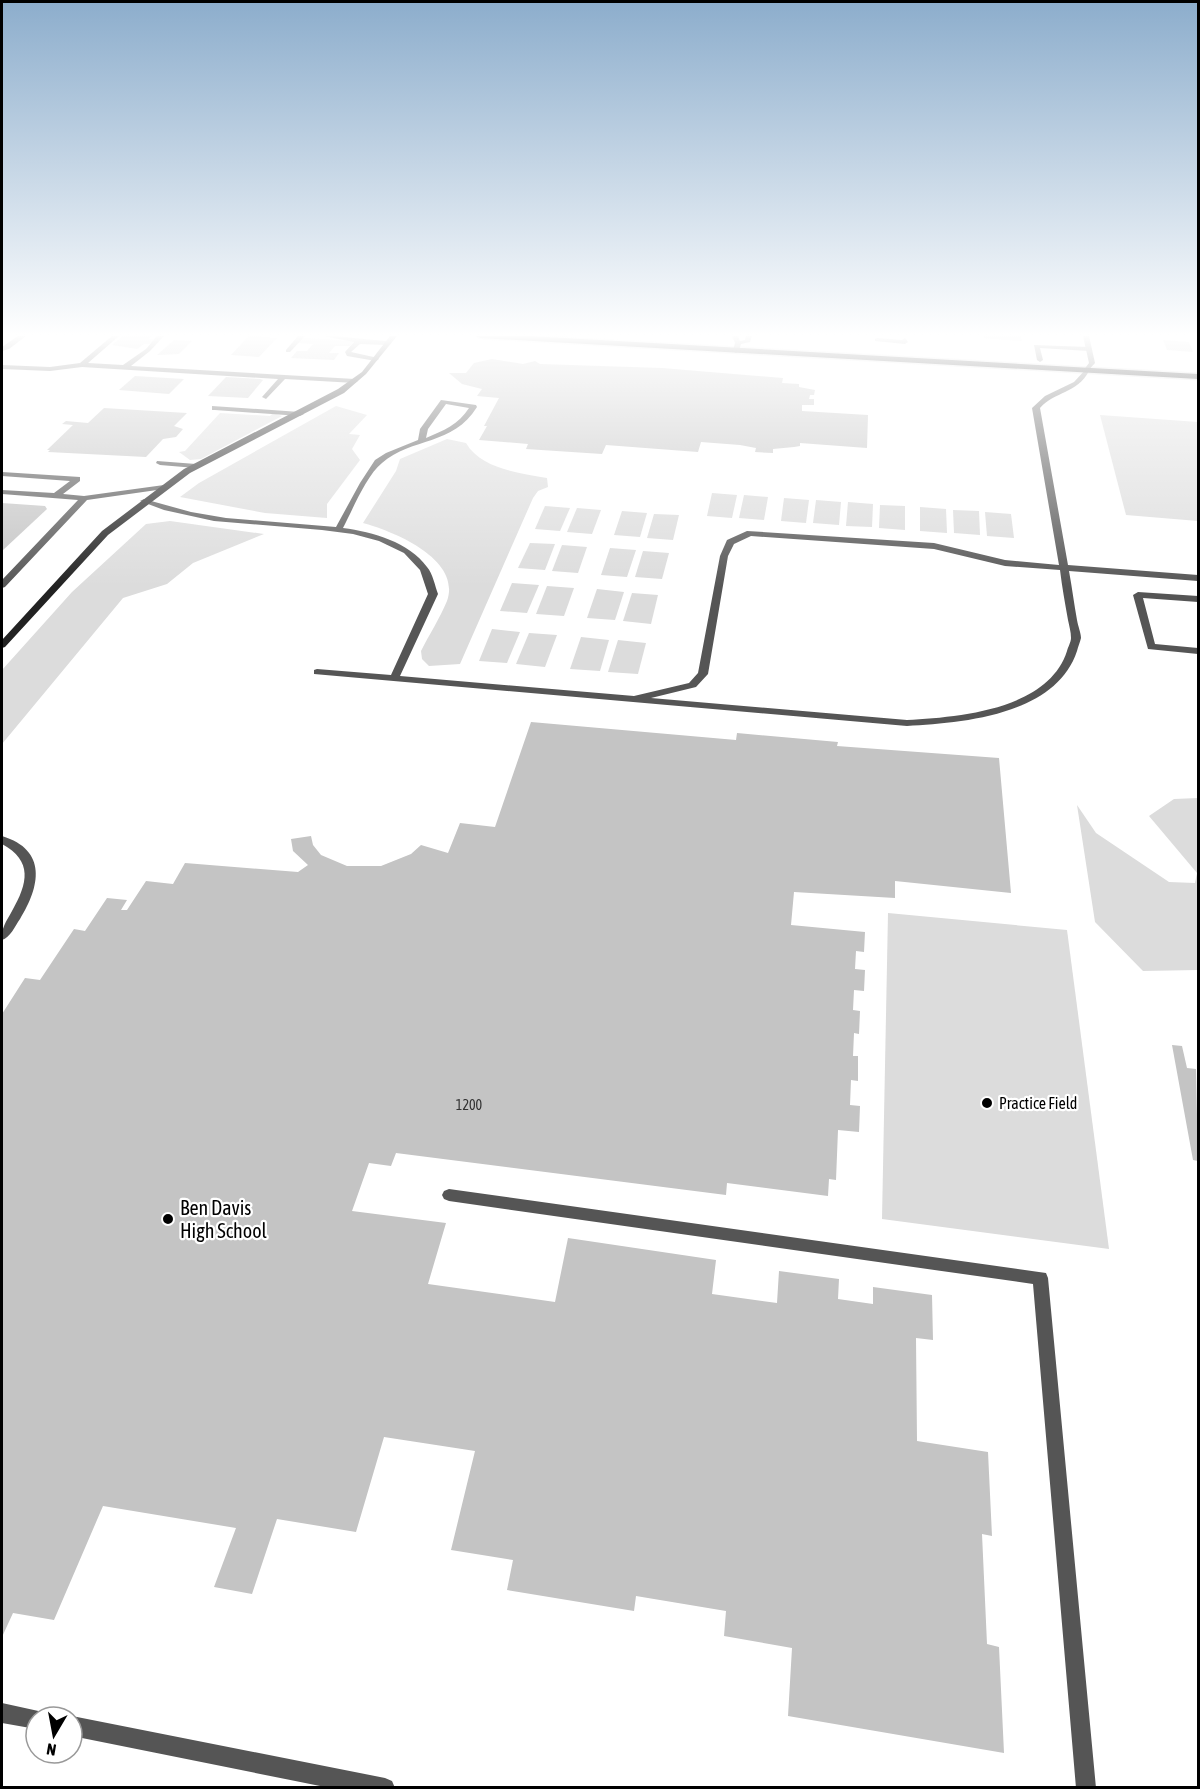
<svg xmlns="http://www.w3.org/2000/svg" width="1200" height="1789" viewBox="0 0 1200 1789" font-family="'Asap Condensed',sans-serif">
<style>
.green{fill:#dcdcdc}
.building{fill:#c4c4c4}
.lines{fill:none;stroke-linecap:round;stroke-linejoin:round}
.primary-casing{stroke:#dbdbdb;stroke-width:3}
.service{fill:#555;fill-rule:evenodd}
.minor{fill:#555;fill-rule:evenodd}
.secondary{fill:#222;fill-rule:evenodd}
.primary{fill:#000;fill-rule:evenodd}
.poi-dot{fill:#000;stroke:#fff;stroke-width:2}
.labels{text-anchor:middle;stroke-width:4.5;stroke-linejoin:round;paint-order:stroke}
.number-label{font-size:14px;fill:#313131}
.poi-label{font-size:16px;fill:#000;stroke:#fff;text-anchor:start}
.near-poi-label{font-size:20px;fill:#000;stroke:#fff;text-anchor:start}
</style>
<rect width="100%" height="100%" fill="#fff"/>
<g class="green">
<path d="M336 406 367 415 349 434 360 435 352 449 360 460 327 504V518L265 513 180 497 199 483Z"/>
<path d="M220 413 270 416 273 413 282 416 201 459 190 460 179 452 185 451Z"/>
<path d="M1100 415 1198 422V521L1126 515Z"/>
<path d="M447 439 466 443C481 469 520 473 547 478L548 487 538 491 533 498 460 664 429 666 422 659 421 651C429 635 440 618 447 601 462 559 393 531 363 523L396 471 400 459Z"/>
<path d="M712 493 737 495 732 518 707 516Z"/>
<path d="M744 495 768 497 764 520 739 518Z"/>
<path d="M784 498 809 500 806 523 781 521Z"/>
<path d="M816 500 841 502 839 525 813 523Z"/>
<path d="M848 502 873 504 872 527 846 526Z"/>
<path d="M880 505 905 506V530L879 528Z"/>
<path d="M545 506 570 508 560 531 535 529Z"/>
<path d="M920 507 946 509 947 533 920 531Z"/>
<path d="M577 508 601 510 592 534 567 532Z"/>
<path d="M953 510 979 511 980 535 954 533Z"/>
<path d="M622 511 647 513 640 537 614 535Z"/>
<path d="M985 512 1011 514 1014 538 987 536Z"/>
<path d="M654 514 679 515 673 540 647 538Z"/>
<path d="M170 521 264 534 193 563 167 584 123 598 2 744V670L72 592 146 524Z"/>
<path d="M530 543 555 544 545 570 518 568Z"/>
<path d="M562 545 587 547 578 573 552 571Z"/>
<path d="M610 548 636 550 627 577 601 575Z"/>
<path d="M643 551 669 553 662 579 635 577Z"/>
<path d="M512 583 539 585 527 613 500 611Z"/>
<path d="M547 586 574 588 564 616 536 614Z"/>
<path d="M597 589 624 592 615 620 587 618Z"/>
<path d="M632 593 658 595 651 624 623 621Z"/>
<path d="M492 629 520 632 507 663 479 661Z"/>
<path d="M529 633 557 635 545 667 516 664Z"/>
<path d="M581 637 609 640 600 671 570 669Z"/>
<path d="M618 640 646 643 638 674 608 672Z"/>
<path d="M1198 798V970L1143 971 1095 922 1077 805 1096 833 1169 882 1195 883 1197 873 1149 816 1174 799Z"/>
<path d="M888 913 1067 930 1109 1249 882 1219Z"/>
</g>
<g class="building">
<path d="M123 336H152L148 339 156 340 152 344H144L137 349 112 345Z"/>
<path d="M249 336H254L277 338 259 357 231 355Z"/>
<path d="M983 336H1021L1022 341 984 338Z"/>
<path d="M303 338 354 341 350 346H335L329 353H339L334 360 291 358 297 351H307L313 344 298 343Z"/>
<path d="M174 340 192 341 179 354 157 355Z"/>
<path d="M1163 340 1189 342 1193 352 1167 350Z"/>
<path d="M492 359 523 364 535 361 540 364 662 368 783 378 782 383 799 384V387L815 390 814 395H810L809 399H814V405H802V411L868 415 867 448 800 443V446L794 447 773 449V453L755 452 756 448 740 445 701 442 698 452 606 445 602 454 526 449 528 444 479 440 487 426H484L499 398 477 396 482 389 462 384 449 373H466L474 363Z"/>
<path d="M135 376 184 379 169 394 119 390Z"/>
<path d="M226 377 260 379 263 380 248 398 208 396Z"/>
<path d="M104 408 187 413 174 426 183 429 176 437 163 439 146 457 48 452 50 450H47L73 425 62 424 66 421 88 423Z"/>
<path d="M2 503 45 506 47 509 2 551Z"/>
<path d="M531 722 736 740 737 733 838 742 837 746 999 758 1011 893 895 881V898L794 892 791 925 865 932 864 952 856 951 855 969 865 970 864 991 854 990 853 1010 860 1011 859 1034 854 1033 853 1056H858V1081L851 1080 850 1105 860 1106 859 1132 838 1130 836 1180 829 1179 828 1196 727 1183 726 1195 396 1153 391 1166 369 1163 352 1211 446 1223 428 1284 555 1302 568 1238 716 1260 712 1294 777 1303 779 1271 839 1279 838 1299 873 1304V1287L932 1295 933 1340 916 1338 917 1441 988 1452 992 1536 982 1534 987 1644 999 1647 1004 1753 788 1716 792 1648 724 1636 726 1611 636 1596 634 1611 507 1590 513 1560 451 1550 475 1451 384 1437 356 1532 277 1519 252 1594 214 1587 236 1528 103 1506 54 1620 13 1613 2 1637V1014L25 978 40 980 74 929 85 931 107 898 127 900 121 910H127L146 881 173 884 185 863 298 872 308 865 293 851 291 839 311 836 313 845 321 855 347 866H381L411 854 421 845 448 853 460 823 495 827Z"/>
<path d="M1172 1045 1182 1046 1187 1068 1196 1069 1198 1161 1193 1160Z"/>
</g>
<g class="lines">
<g class="primary-casing">
<path id="primary" d="M476 336H529L1198 374V379L480 338Z"/>
</g>
<g class="service">
<path d="M18 336H26L9 349 2 351V347Z"/>
<path d="M112 336H119L88 363 123 365 146 349 157 336H164L150 351 131 366 355 379 358 381 355 383 285 379 266 399 262 397 278 379 82 367 50 371 2 369V365L50 367 80 363Z"/>
<path d="M298 336H305L290 352H286V350Z"/>
<path d="M324 336C346 336 366 340 388 341L391 343 388 345 360 344 351 352 378 358 379 359 376 361 347 356 345 352 354 342Z"/>
<path d="M732 336H738L740 341 745 340 746 336H752L750 342 741 344 739 351 736 353 733 351 735 343Z"/>
<path d="M877 338 902 340 905 338 908 342 905 344 875 341V339Z"/>
<path d="M1034 345 1089 347 1092 349 1089 351 1040 348 1043 360 1040 362 1037 360Z"/>
<path d="M1086 369 1089 371C1077 394 1055 391 1040 408L1068 565 1198 575V581L1069 571C1072 587 1074 604 1077 620 1078 626 1081 633 1081 638 1080 642 1078 647 1077 651 1056 715 963 723 907 726L314 674V670L317 669 391 675 428 594 420 570 404 553 379 541 353 534 322 530 214 521 164 510 140 501 144 499 191 512 226 518 336 527 360 483 375 460 386 453 418 440 420 429 441 400 476 405 477 407C453 446 412 437 382 463 366 476 353 509 343 528 373 532 409 542 427 567 433 574 435 586 438 594L400 676 634 696 689 683 698 673 720 556 727 540 747 531 934 543 1005 560 1059 565 1032 408 1045 396 1074 382ZM446 404 469 408C459 424 443 431 426 438L428 429ZM751 536 934 549 1005 566 1060 570C1062 587 1065 603 1068 620 1069 625 1071 632 1071 638 1071 642 1068 647 1067 651 1048 710 959 717 907 720L651 698 696 687 708 674 728 556 734 544Z"/>
<path d="M212 406 300 412 304 414 300 416 215 410H212Z"/>
<path d="M157 461 196 464 200 466 196 468 160 465 156 463Z"/>
<path d="M2 472 80 477V481L63 494 84 496 164 485 168 487 164 489 87 500 5 587 2 588V580L78 500 2 494V490L54 493 70 481 2 476Z"/>
<path d="M1138 592 1198 596V602L1143 598 1155 644 1198 648V654L1148 649 1133 595Z"/>
<path d="M2 836C48 850 40 887 20 919 15 926 10 938 2 940 1 928 6 922 12 911 28 883 33 861 2 844Z"/>
<path d="M449 1189 1046 1273 1048 1278 1096 1788H1076L1033 1284 449 1201 444 1199 442 1195 444 1191Z"/>
<path d="M2 1703 43 1712 45 1717H36V1729L2 1723Z"/>
<path d="M72 1716 385 1778 392 1781 395 1788H330L72 1736V1717H69Z"/>
</g>
<path class="minor" d="M1083 336H1089L1095 363 1086 373 1083 371 1089 363Z"/>
<path class="secondary" d="M390 336H397L366 374 344 393 190 473 108 535 5 647 2 648V640L102 531 184 469 338 389 362 372Z"/>
<use href="#primary" class="primary"/>
</g>
<linearGradient id="sky" x2="0" y2="1"><stop stop-color="#8cadcc"/><stop offset="0.57" stop-color="#fff"/><stop offset="1" stop-color="#fff" stop-opacity="0"/></linearGradient>
<rect width="1200" height="587" fill="url(#sky)"/>
<g class="poi-dot">
<circle cx="987" cy="1103" r="6"/>
<circle cx="168" cy="1219" r="6"/>
</g>
<g class="labels">
<g class="number-label">
<text x="469" y="1110">1200</text>
</g>
<g class="poi-label">
<text x="999" y="1109">Practice Field</text>
</g>
<g class="near-poi-label">
<text x="180" y="1215">Ben Davis<tspan x="180" dy="23">High School</tspan></text>
</g>
</g>
<rect width="1200" height="1789" fill="none" stroke="#000000" stroke-width="6"/>
<g transform="translate(54 1735) rotate(190)"><circle r="28" fill="#ffffff" stroke="#999999" stroke-width="1.5"/>
<path d="M0-4.5L10 22L0 15L-10 22Z" fill="#000000"/>
<text y="-9" font-size="16" font-weight="bold" text-anchor="middle" fill="#000000">N</text>
</g>
</svg>
